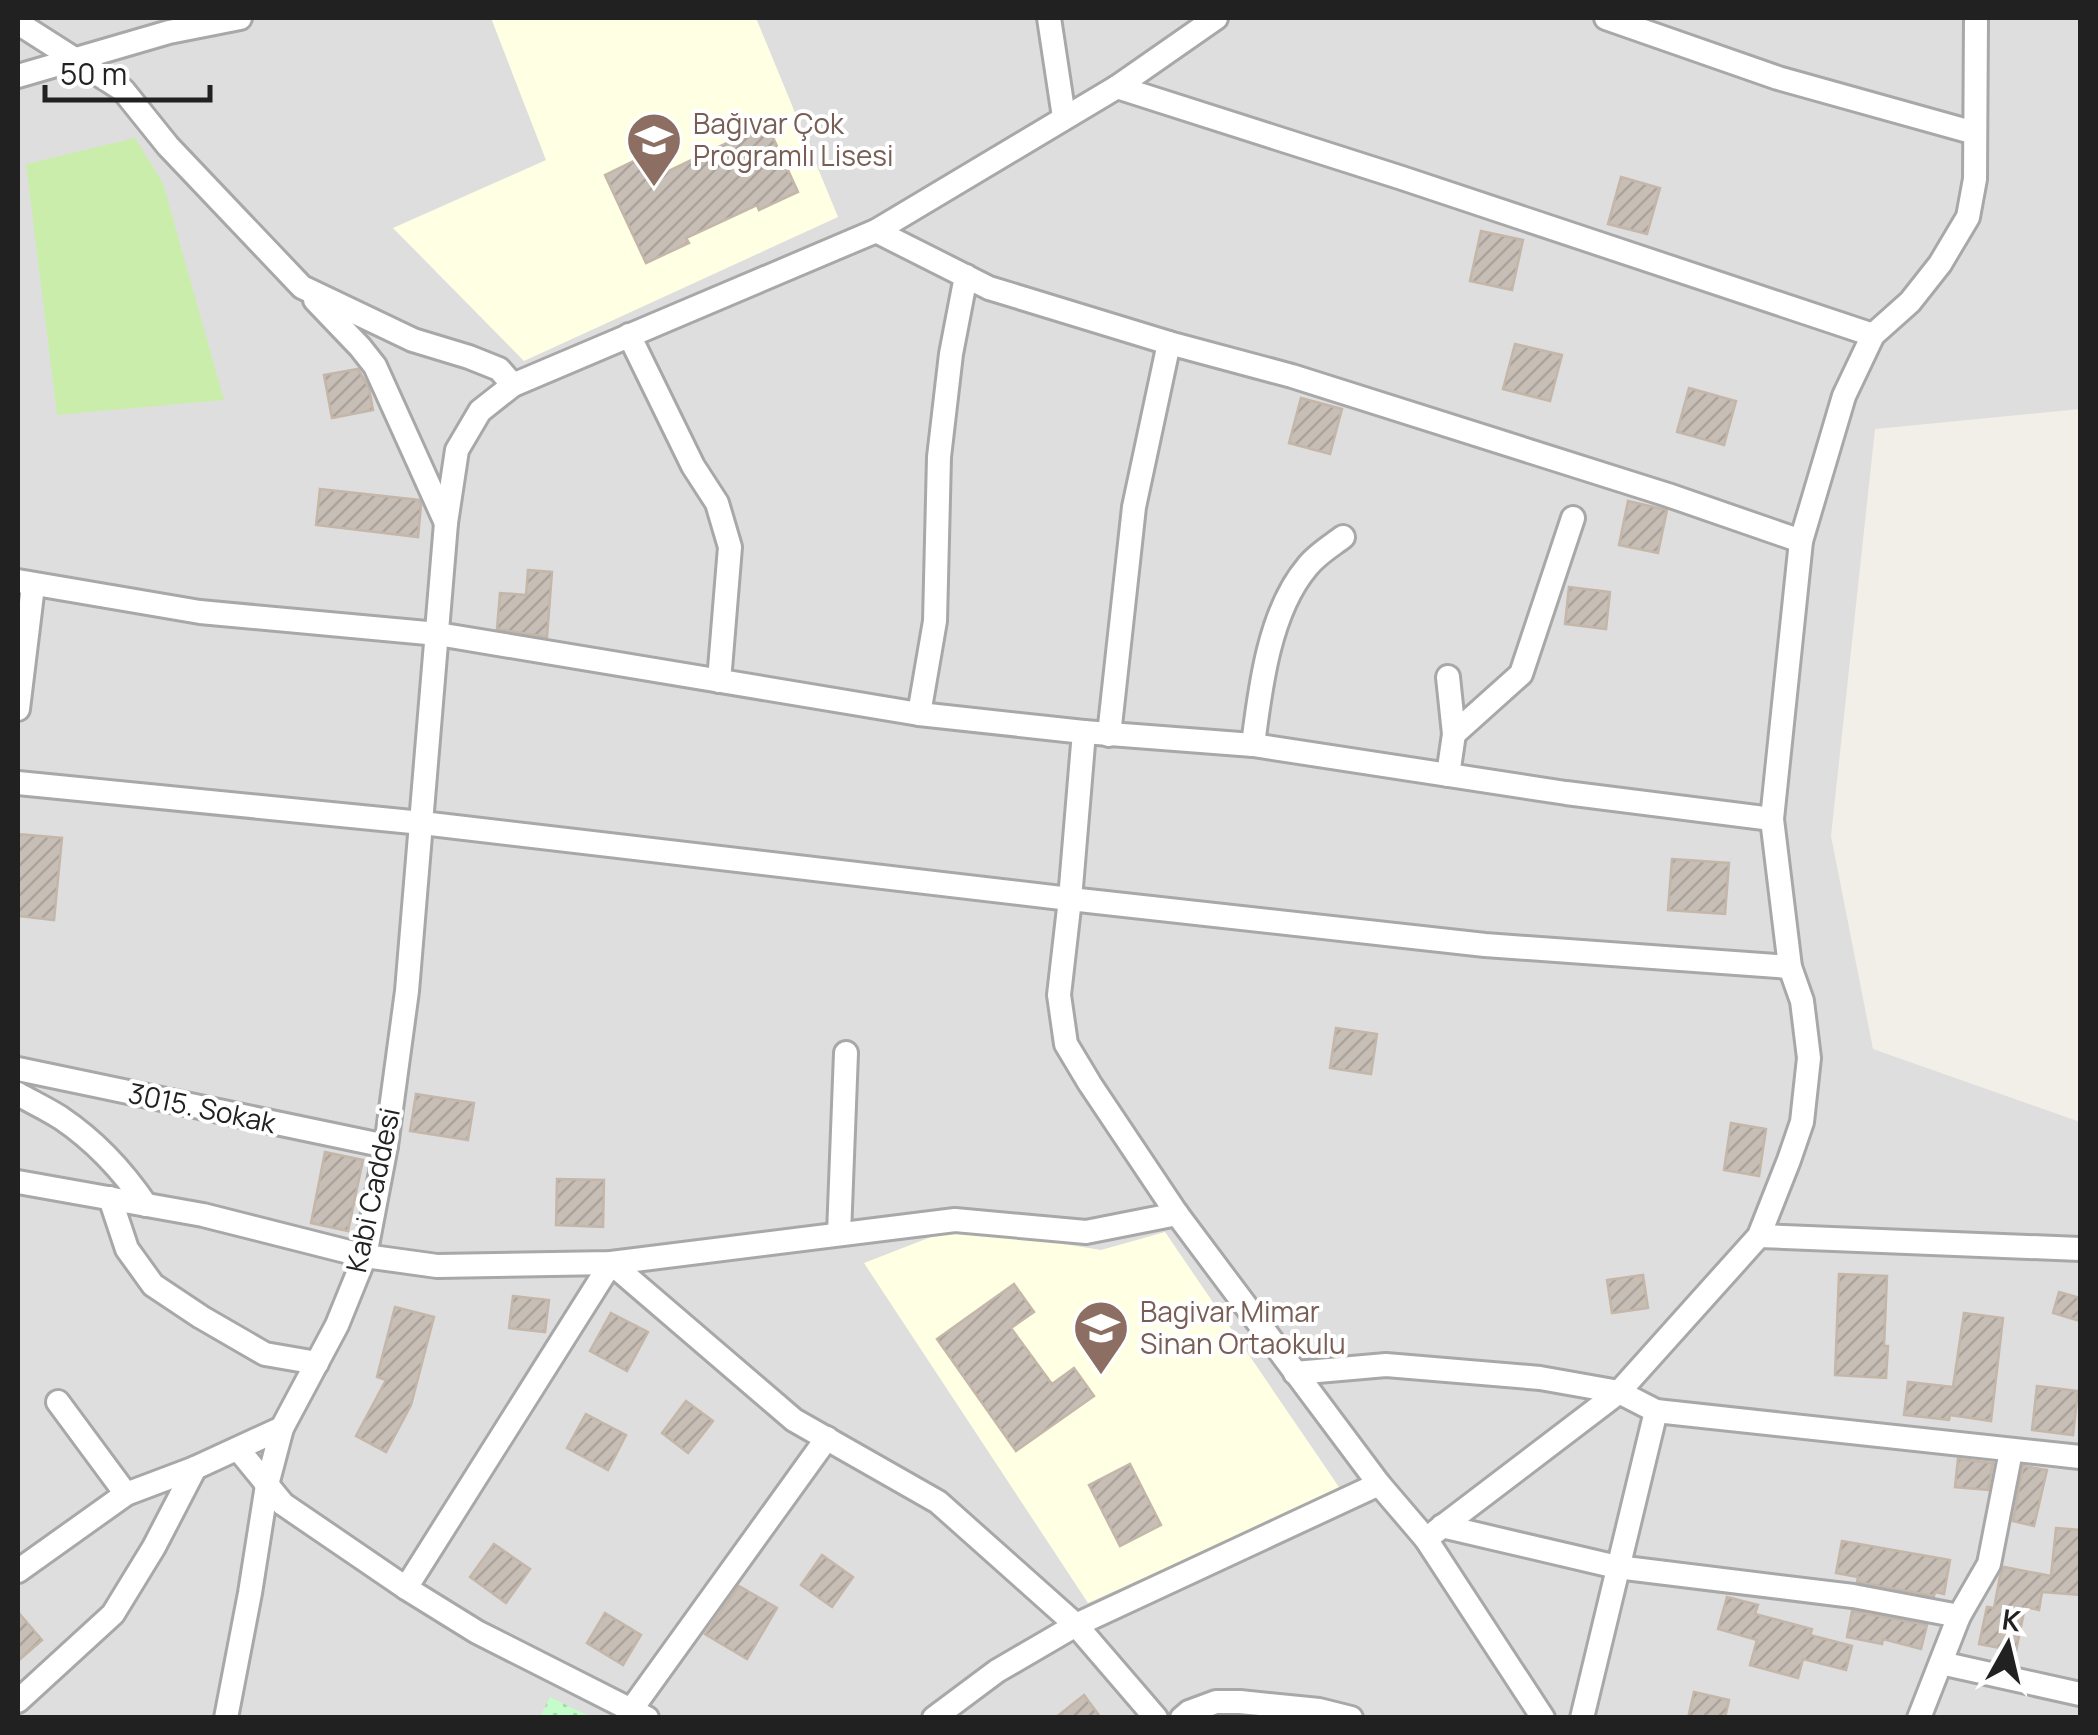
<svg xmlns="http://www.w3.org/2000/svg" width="2098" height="1735" viewBox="0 0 2098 1735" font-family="Manrope,sans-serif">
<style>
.residential{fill:#dfdede}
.education{fill:#ffffe3}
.park{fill:url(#park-dots)}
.garden{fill:#cbedac}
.building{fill:url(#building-hatch);stroke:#c4b6a9;stroke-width:2.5}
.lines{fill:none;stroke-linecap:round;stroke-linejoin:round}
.minor-casing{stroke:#a8a8a8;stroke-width:28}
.minor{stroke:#fff;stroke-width:22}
.labels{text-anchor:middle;stroke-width:8;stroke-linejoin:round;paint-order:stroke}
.education-label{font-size:28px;fill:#785e54;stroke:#fff;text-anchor:start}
.street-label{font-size:28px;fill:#212121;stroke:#fff}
</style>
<defs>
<pattern id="park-dots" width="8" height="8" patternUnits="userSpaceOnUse" patternTransform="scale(2.5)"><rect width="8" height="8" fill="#c4fcca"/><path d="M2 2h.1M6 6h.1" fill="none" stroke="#a8d8ad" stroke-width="1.8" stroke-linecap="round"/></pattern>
<pattern id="building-hatch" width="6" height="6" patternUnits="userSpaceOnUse" patternTransform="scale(2.5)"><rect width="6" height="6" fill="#c7beb6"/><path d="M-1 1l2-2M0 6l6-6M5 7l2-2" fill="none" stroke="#aba39c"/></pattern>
</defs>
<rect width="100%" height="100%" fill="#f2efe8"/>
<path class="residential" d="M18 18H2080V409L1875 429 1831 836 1873 1049 2080 1122V1717H18Z"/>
<g class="education">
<path d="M491 18H756L838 217 524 361 393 228 546 160Z"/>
<path d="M965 1228 1101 1250 1165 1232 1341 1490 1088 1603 864 1263 949 1230Z"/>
</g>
<path class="park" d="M550 1697 591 1717H540Z"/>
<path class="garden" d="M135 138 163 183 224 400 57 415 26 164Z"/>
<g class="building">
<path d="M752 131 755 138 770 131 798 192 759 210 757 205 686 238 689 243 646 263 605 175 640 158 650 180Z"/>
<path d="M1621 177 1660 188 1647 234 1608 224Z"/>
<path d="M1481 231 1523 240 1512 290 1470 281Z"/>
<path d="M1515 344 1562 355 1550 401 1503 389Z"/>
<path d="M358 369 369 388 373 410 332 418 324 375Z"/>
<path d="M1689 388 1736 401 1724 445 1677 432Z"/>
<path d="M1301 398 1342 409 1330 454 1289 443Z"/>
<path d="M320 489 419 500 421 505 418 537 316 525Z"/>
<path d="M1628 501 1667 510 1658 553 1619 545Z"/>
<path d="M528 570 552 572 547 637 497 629 500 593 526 595Z"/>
<path d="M1569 587 1610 592 1606 629 1565 624Z"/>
<path d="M18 834 62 838 54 920 18 916Z"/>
<path d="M1672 859 1729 863 1725 914 1668 910Z"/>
<path d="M1336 1028 1377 1034 1371 1074 1330 1068Z"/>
<path d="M416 1094 474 1103 468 1140 410 1131Z"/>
<path d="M1731 1123 1766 1129 1759 1176 1724 1170Z"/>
<path d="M325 1152 363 1160 348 1231 311 1223Z"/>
<path d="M557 1179 604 1180 603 1227 556 1225Z"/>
<path d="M1839 1274 1887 1276 1884 1346H1888L1886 1378 1835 1375Z"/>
<path d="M1643 1275 1648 1308 1612 1313 1607 1280Z"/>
<path d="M1014 1284 1034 1312 1011 1328 1052 1384 1074 1368 1094 1396 1016 1451 937 1339Z"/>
<path d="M2059 1292 2080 1298V1321L2053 1313Z"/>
<path d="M513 1296 549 1300 545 1332 509 1328Z"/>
<path d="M395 1307 434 1317 411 1405 386 1452 356 1436 386 1380 377 1377Z"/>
<path d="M611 1313 648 1332 627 1371 590 1351Z"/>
<path d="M1964 1313 2003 1318 1991 1421 1950 1415 1949 1420 1904 1415 1908 1382 1953 1387Z"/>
<path d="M2037 1386 2078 1391 2073 1435 2032 1430Z"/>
<path d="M686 1401 713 1421 688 1453 662 1433Z"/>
<path d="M586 1414 626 1435 608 1470 567 1448Z"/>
<path d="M1958 1459 1993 1463 1988 1490 1955 1487Z"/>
<path d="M1130 1464 1161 1525 1120 1546 1089 1485Z"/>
<path d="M2023 1466 2047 1470 2034 1526 2013 1521Z"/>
<path d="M2056 1528 2080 1530V1595L2042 1592 2039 1610 2025 1607 2016 1651 1979 1644 1987 1607 1994 1608 2000 1576 2004 1567 2051 1576Z"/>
<path d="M1842 1541 1950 1560 1944 1594 1935 1592 1934 1596 1857 1582 1858 1577 1836 1573Z"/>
<path d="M494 1544 530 1569 506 1603 470 1577Z"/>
<path d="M822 1555 853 1577 832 1607 801 1585Z"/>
<path d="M739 1586 777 1608 747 1659 705 1634Z"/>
<path d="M1727 1597 1758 1605 1755 1614 1812 1629 1810 1635 1852 1646 1846 1670 1803 1659 1798 1678 1750 1665 1757 1640 1718 1629Z"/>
<path d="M1852 1611 1927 1625 1921 1649 1883 1639 1882 1644 1847 1637Z"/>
<path d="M18 1612 42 1640 18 1661Z"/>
<path d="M605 1613 641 1635 623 1665 587 1643Z"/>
<path d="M1694 1692 1729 1700 1725 1718H1688Z"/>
<path d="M1084 1695 1101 1718H1055Z"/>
</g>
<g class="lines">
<g class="minor-casing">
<g id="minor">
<path d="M1049 18 1064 117"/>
<path d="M1606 18 1778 78 1975 133"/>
<path d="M18 23 123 90 168 146 302 287 413 340 469 357 499 369 513 385"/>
<path d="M18 76 169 32 240 18"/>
<path d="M1117 87 1402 178 1873 335"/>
<path d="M876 231 989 288 1169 343 1292 376 1668 495 1801 541"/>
<path d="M315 300 360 347 375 366 446 523"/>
<path d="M629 335 693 466 717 503 730 547 719 681"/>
<path d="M18 581 200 612 438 634 919 714 1084 732 1070 899 1059 995 1066 1044 1090 1084 1177 1214 1379 1484 1426 1539 1543 1718"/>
<path d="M1448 677 1454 734 1448 775"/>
<path d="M18 709 33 586"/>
<path d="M919 714 935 621 939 457 951 354 966 276"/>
<path d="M1084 732 1253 745 1566 793 1772 819"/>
<path d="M1454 734 1521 674 1573 518"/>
<path d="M1109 735 1134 507 1169 343"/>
<path d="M1253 745C1260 689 1269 612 1307 567 1316 555 1331 546 1343 537"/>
<path d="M18 783 422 823 1070 899 1485 945 1790 967"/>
<path d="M18 1069 386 1146"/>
<path d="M18 1094C32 1102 47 1109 61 1118 95 1141 123 1171 146 1205"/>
<path d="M18 1182 203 1215 365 1256 437 1266 611 1263 955 1220 1086 1232 1177 1214"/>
<path d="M110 1198 127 1249 153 1285 201 1317 265 1354 317 1363"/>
<path d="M839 1234 846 1053"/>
<path d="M1759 1236 2080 1249"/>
<path d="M1295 1373 1386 1365 1540 1378 1619 1392 1656 1411 1582 1718"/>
<path d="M58 1402 126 1494"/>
<path d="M1656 1411 2080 1457"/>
<path d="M238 1449 283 1504 406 1588 477 1632 647 1718"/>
<path d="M1442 1526 1617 1567 1853 1596 1959 1616"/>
<path d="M1426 1539 1619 1392 1759 1236 1789 1160 1802 1122 1809 1058 1802 1001 1790 967 1772 819 1801 541 1844 396 1873 335 1910 302 1940 264 1968 217 1975 179 1976 18"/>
<path d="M18 1571 126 1494 195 1468 282 1428 337 1325 365 1256 386 1146 407 991 446 523 457 450 480 411 513 385 876 231 1117 87 1216 18"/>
<path d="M406 1588 611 1263 794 1420 938 1502 1076 1625 1156 1718"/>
<path d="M1941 1663 2080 1694"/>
<path d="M18 1701 113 1614 154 1547 195 1468"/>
<path d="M631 1710 827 1438"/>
<path d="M226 1718 250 1593 267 1485 282 1428"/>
<path d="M934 1718 997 1671 1076 1625 1379 1484"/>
<path d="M1182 1718 1189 1712 1216 1702H1240L1319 1710 1351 1718"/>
<path d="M1919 1718 1959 1616 1989 1564 2011 1451"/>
</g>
</g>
<use href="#minor" class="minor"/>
</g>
<defs>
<g id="school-pin" transform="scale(2.875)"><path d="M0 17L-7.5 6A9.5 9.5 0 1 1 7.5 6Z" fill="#8d6e63" stroke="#fff"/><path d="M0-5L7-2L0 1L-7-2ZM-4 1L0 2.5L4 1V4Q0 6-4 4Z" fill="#fff"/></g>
</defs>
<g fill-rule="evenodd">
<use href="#school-pin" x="654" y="140"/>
<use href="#school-pin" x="1101" y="1328"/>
</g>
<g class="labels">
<g class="education-label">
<text x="693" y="134">Bağıvar Çok<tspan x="693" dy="32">Programlı Lisesi</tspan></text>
<text x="1140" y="1322">Bagivar Mimar<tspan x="1140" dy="32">Sinan Ortaokulu</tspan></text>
</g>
<g class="street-label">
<text transform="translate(202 1108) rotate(12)" y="10">3015. Sokak</text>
<text transform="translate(373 1190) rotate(-78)" y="10">Kabi Caddesi</text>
</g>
</g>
<rect width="2098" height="1735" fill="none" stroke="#212121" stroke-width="40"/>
<g transform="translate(2008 1645) rotate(8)" stroke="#ffffff" stroke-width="8" paint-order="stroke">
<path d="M0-8L18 38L0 25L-18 38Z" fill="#212121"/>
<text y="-15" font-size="28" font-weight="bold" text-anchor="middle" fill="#212121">K</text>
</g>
<path d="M45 85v15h165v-15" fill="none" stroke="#212121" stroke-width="5"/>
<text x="60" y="85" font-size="30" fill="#212121" stroke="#ffffff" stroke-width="8" paint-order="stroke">50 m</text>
</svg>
